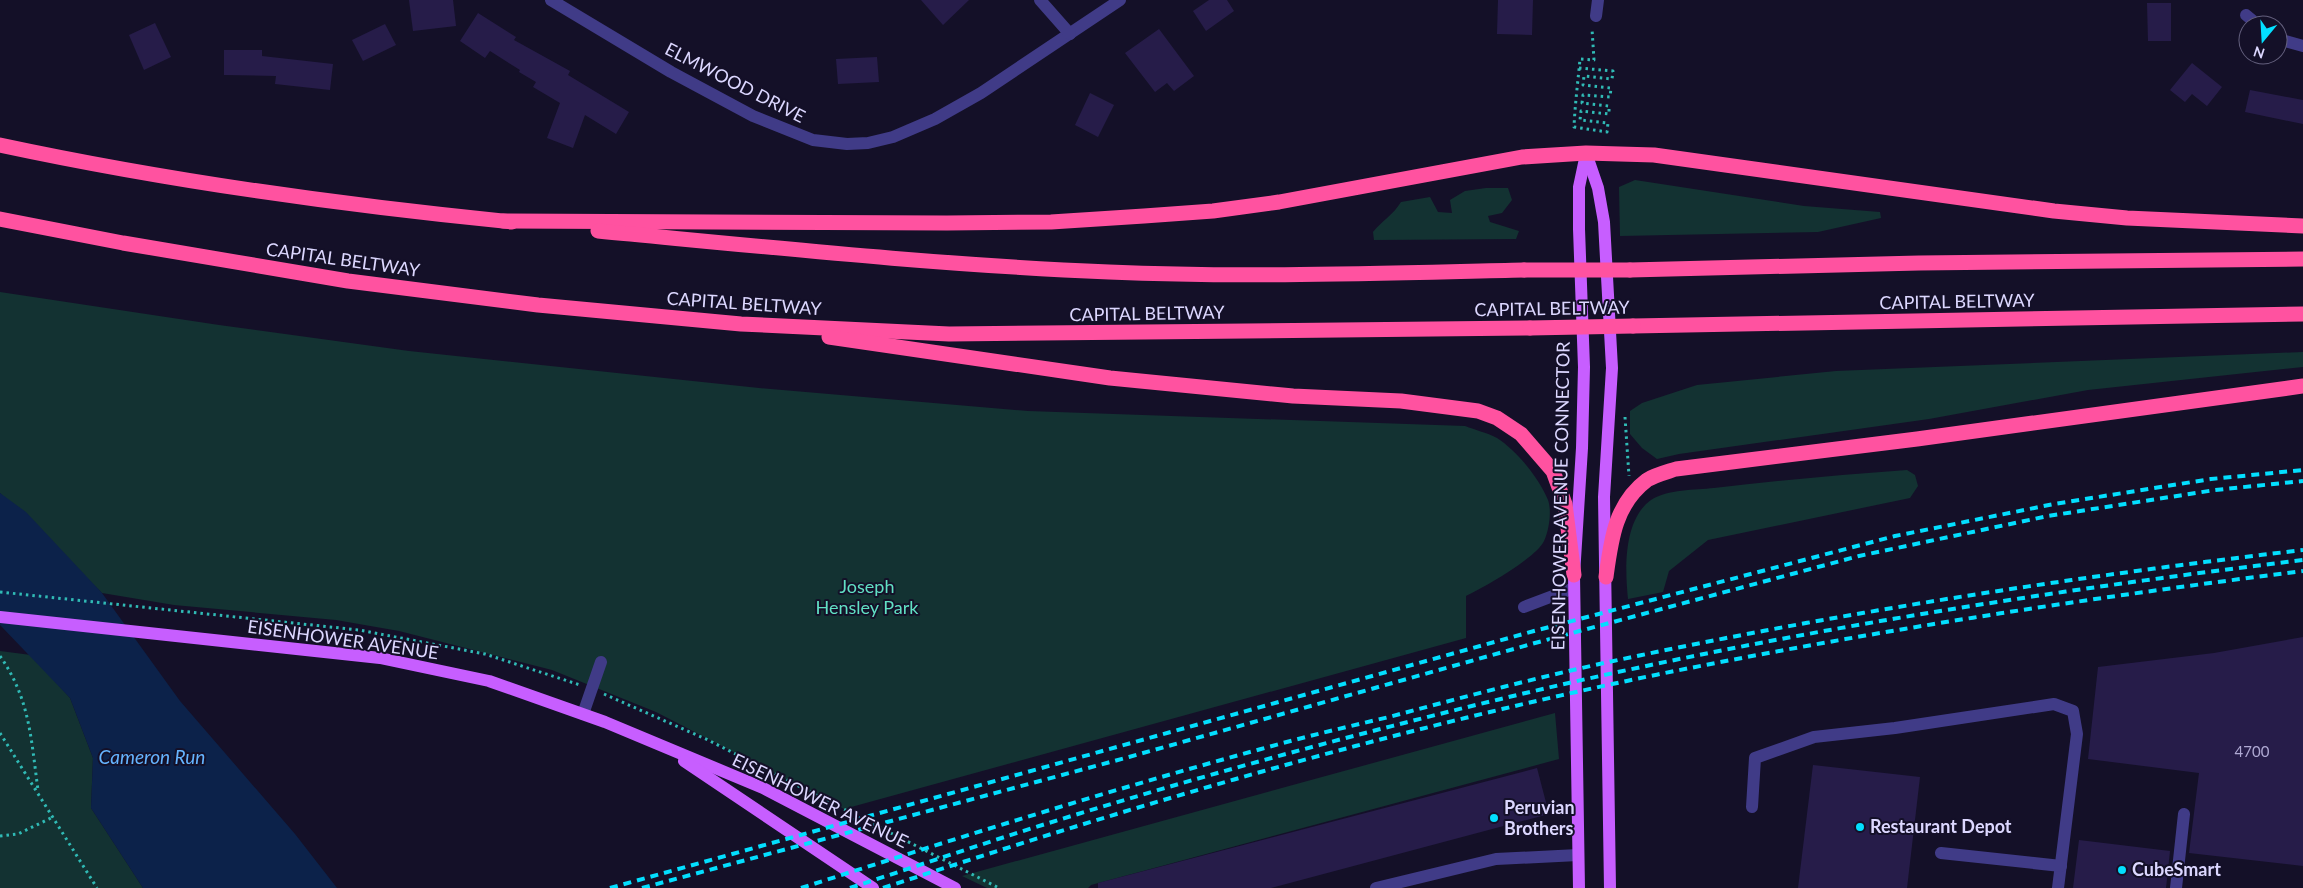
<svg xmlns="http://www.w3.org/2000/svg" width="2303" height="888" viewBox="0 0 2303 888" font-family="Lato,sans-serif">
<style>
.green{fill:#133232}
.water{fill:#0c224a}
.building{fill:#261c49}
.lines{fill:none;stroke-linecap:round;stroke-linejoin:round}
.path{stroke:#30bab5;stroke-width:3;stroke-dasharray:2.5 4;stroke-linecap:butt}
.minor{stroke:#403b87;stroke-width:12}
.major{stroke:#c75eff;stroke-width:12}
.highway{stroke:#ff52a0;stroke-width:15}
.rail{stroke:#03dfff;stroke-width:4;stroke-dasharray:8 6;stroke-linecap:butt}
.highway-bridge{stroke:#ff52a0;stroke-width:15}
.poi-dot{fill:#03dfff;stroke:#141028;stroke-width:2}
.labels{text-anchor:middle;stroke-width:4;stroke-linejoin:round;paint-order:stroke}
.number-label{font-size:15px;fill:#aea8d2}
.street-label{font-size:18px;fill:#dcd7ff;stroke:#141028}
.park-label{font-size:18px;fill:#61e0c4;stroke:#141028}
.poi-label{font-size:18px;font-weight:bold;fill:#dcd7ff;stroke:#141028;text-anchor:start}
.water-label{font-size:19px;font-style:italic;fill:#65b4ff;stroke:#141028}
</style>
<rect width="100%" height="100%" fill="#141028"/>
<g class="green">
<path d="M1635 180 1804 206 1880 212 1881 218 1818 232 1620 236 1619 187Z"/>
<path d="M1486 188H1508L1512 200 1502 213 1488 216 1490 222 1519 231 1516 239 1374 240 1373 232C1382 221 1393 215 1401 202L1430 197 1438 212 1452 213 1450 200 1465 191Z"/>
<path d="M0 292 219 325 409 351 759 388 1028 411 1465 426C1475 430 1488 433 1497 438 1517 451 1539 478 1548 500 1552 511 1549 531 1544 541 1536 558 1483 588 1466 596V638L844 809 656 712 552 670 399 631 336 620 174 605 102 593 0 493Z"/>
<path d="M2303 352V367L2088 390 1929 419 1679 454 1657 459 1642 448 1630 434V411L1642 403 1697 385 1836 371Z"/>
<path d="M1907 470 1915 475 1918 486 1910 498 1708 540 1669 571 1663 592 1628 599C1625 570 1623 520 1651 500 1668 489 1695 490 1714 488 1778 480 1842 475 1907 470Z"/>
<path d="M0 651 31 655 70 698 93 758 91 808 143 888H0Z"/>
<path d="M1555 713 1559 759 1091 885 1088 888H987L962 876Z"/>
</g>
<path class="water" d="M0 493 26 512 102 593 180 701 295 834 337 888H143L91 808 93 758 70 698 0 625Z"/>
<g class="building">
<path d="M409 0H453L456 26 413 31Z"/>
<path d="M921 0H969L943 25Z"/>
<path d="M1209 0H1227L1234 11 1206 31 1193 11Z"/>
<path d="M1498 0H1533L1532 35 1497 34Z"/>
<path d="M2147 3H2171V41H2148Z"/>
<path d="M478 13 516 37 514 40 570 71 568 75 629 112 616 134 585 115 573 148 547 138 560 103 533 87 536 82 519 72 520 70 490 51 485 58 460 41Z"/>
<path d="M155 23 171 57 144 70 129 35Z"/>
<path d="M385 24 396 45 363 61 352 40Z"/>
<path d="M1159 29 1194 76 1174 91 1167 83 1155 92 1125 53Z"/>
<path d="M224 50H262V56L333 64 330 90 275 84 276 76 224 75Z"/>
<path d="M877 57 879 82 838 84 836 59Z"/>
<path d="M2192 63 2222 87 2207 106 2192 94 2185 102 2170 90Z"/>
<path d="M2250 90 2303 100V124L2245 112Z"/>
<path d="M1090 93 1114 105 1098 137 1075 125Z"/>
<path d="M2303 637V866L2189 853 2199 773 2088 759 2098 667 2214 653Z"/>
<path d="M1813 765 1920 777 1907 888H1798Z"/>
<path d="M1537 768 1549 814 1271 888H1098V883Z"/>
<path d="M2079 840 2170 851 2166 888H2073Z"/>
</g>
<g class="lines">
<g class="path">
<path d="M1579 68 1613 71 1612 79 1584 76 1583 85 1611 88 1610 97 1583 95 1582 103 1609 106V114L1581 111 1580 120 1608 123 1607 132 1574 127C1575 104 1578 81 1580 59L1594 60 1592 29"/>
<path d="M1625 417 1629 476"/>
<path d="M0 592 359 630 485 654 580 685"/>
<path d="M0 656C30 699 31 739 38 790"/>
<path d="M604 694 708 740 999 888"/>
<path d="M0 733 97 888"/>
<path d="M0 836 18 834 53 817"/>
</g>
<g class="minor">
<path d="M551 0 671 72 753 116 813 140 847 144 868 143 893 137 935 119 981 93 1120 0"/>
<path d="M1040 0 1070 34"/>
<path d="M2246 15 2258 25"/>
<path d="M1596 16 1598 0"/>
<path d="M2278 39 2303 46"/>
<path d="M1524 607 1574 588"/>
<path d="M583 714 601 662"/>
<path d="M1752 807 1755 758 1814 737 1895 728 2054 704 2073 711 2077 734 2058 888"/>
<path d="M1941 853 2061 866"/>
<path d="M1376 888 1496 859 1578 855"/>
<path d="M2176 888 2184 814"/>
</g>
<g class="major">
<path d="M1586 153 1598 188 1604 222 1612 368 1604 497 1610 888"/>
<path d="M0 617 380 658 489 681 605 722 763 788 955 888"/>
<path d="M684 761 873 888"/>
<path d="M1579 888 1574 575 1582 448 1584 367 1579 229V187L1586 154"/>
</g>
<g class="highway">
<path d="M0 145C168 181 341 205 512 222"/>
<path d="M0 219 123 243 348 281 538 305 741 324 949 334 1530 328"/>
<path d="M503 221 947 223 1051 222 1144 216 1213 211 1279 202 1522 157 1586 153 1654 155 2054 211 2127 218 2303 226"/>
<path d="M598 231C768 247 938 265 1109 272 1247 278 1386 273 1524 270"/>
<path d="M1630 270 1919 263 2303 259"/>
<path d="M1633 326 2303 314"/>
<path d="M829 337 1110 378 1293 396 1401 401 1478 411 1497 418 1521 434 1553 471 1565 504 1574 575"/>
<path d="M1606 577C1611 540 1615 504 1647 480 1655 475 1667 472 1676 469L1917 439 2303 386"/>
</g>
<g class="rail">
<path d="M610 888 1534 631 1895 536 2054 504 2211 479 2303 470"/>
<path d="M642 888 1129 757 1535 643 1859 556 2048 516 2215 490 2303 481"/>
<path d="M801 888C954 839 1107 791 1261 749 1304 737 1346 727 1389 717 1471 695 1554 673 1637 656 1857 610 2080 576 2303 550"/>
<path d="M850 888C926 863 1002 837 1078 814 1222 770 1367 731 1513 696 1772 634 2038 592 2303 560"/>
<path d="M883 888C1138 804 1397 728 1660 674 1873 631 2087 598 2303 571"/>
</g>
<g class="highway-bridge">
<path d="M1524 270H1630"/>
<path d="M1530 328 1633 326"/>
</g>
</g>
<g class="poi-dot">
<circle cx="1494" cy="818" r="5"/>
<circle cx="1860" cy="827" r="5"/>
<circle cx="2122" cy="870" r="5"/>
</g>
<g class="labels">
<g class="number-label">
<text x="2252" y="757">4700</text>
</g>
<g class="street-label">
<text transform="translate(735 83) rotate(27)" y="6">ELMWOOD DRIVE</text>
<text transform="translate(343 260) rotate(8)" y="6">CAPITAL BELTWAY</text>
<text transform="translate(1957 302) rotate(-1)" y="6">CAPITAL BELTWAY</text>
<text transform="translate(744 304) rotate(4)" y="6">CAPITAL BELTWAY</text>
<text transform="translate(1552 309) rotate(-1)" y="6">CAPITAL BELTWAY</text>
<text transform="translate(1147 314) rotate(-1)" y="6">CAPITAL BELTWAY</text>
<text transform="translate(1561 496) rotate(-89)" y="6">EISENHOWER AVENUE CONNECTOR</text>
<text transform="translate(343 640) rotate(8)" y="6">EISENHOWER AVENUE</text>
<text transform="translate(820 801) rotate(26)" y="6">EISENHOWER AVENUE</text>
</g>
<g class="park-label">
<text x="867" y="593">Joseph<tspan x="867" dy="21">Hensley Park</tspan></text>
</g>
<g class="poi-label">
<text x="1504" y="814">Peruvian<tspan x="1504" dy="21">Brothers</tspan></text>
<text x="1870" y="833">Restaurant Depot</text>
<text x="2132" y="876">CubeSmart</text>
</g>
<g class="water-label">
<text x="152" y="764">Cameron Run</text>
</g>
</g>
<g transform="translate(2263 40) rotate(198)"><circle r="24" fill="#141028" stroke="#64607e"/>
<path d="M0-4L9 19L0 12L-9 19Z" fill="#03dfff"/>
<text y="-8" font-size="14" font-weight="bold" text-anchor="middle" fill="#dcd7ff">N</text>
</g>
</svg>
